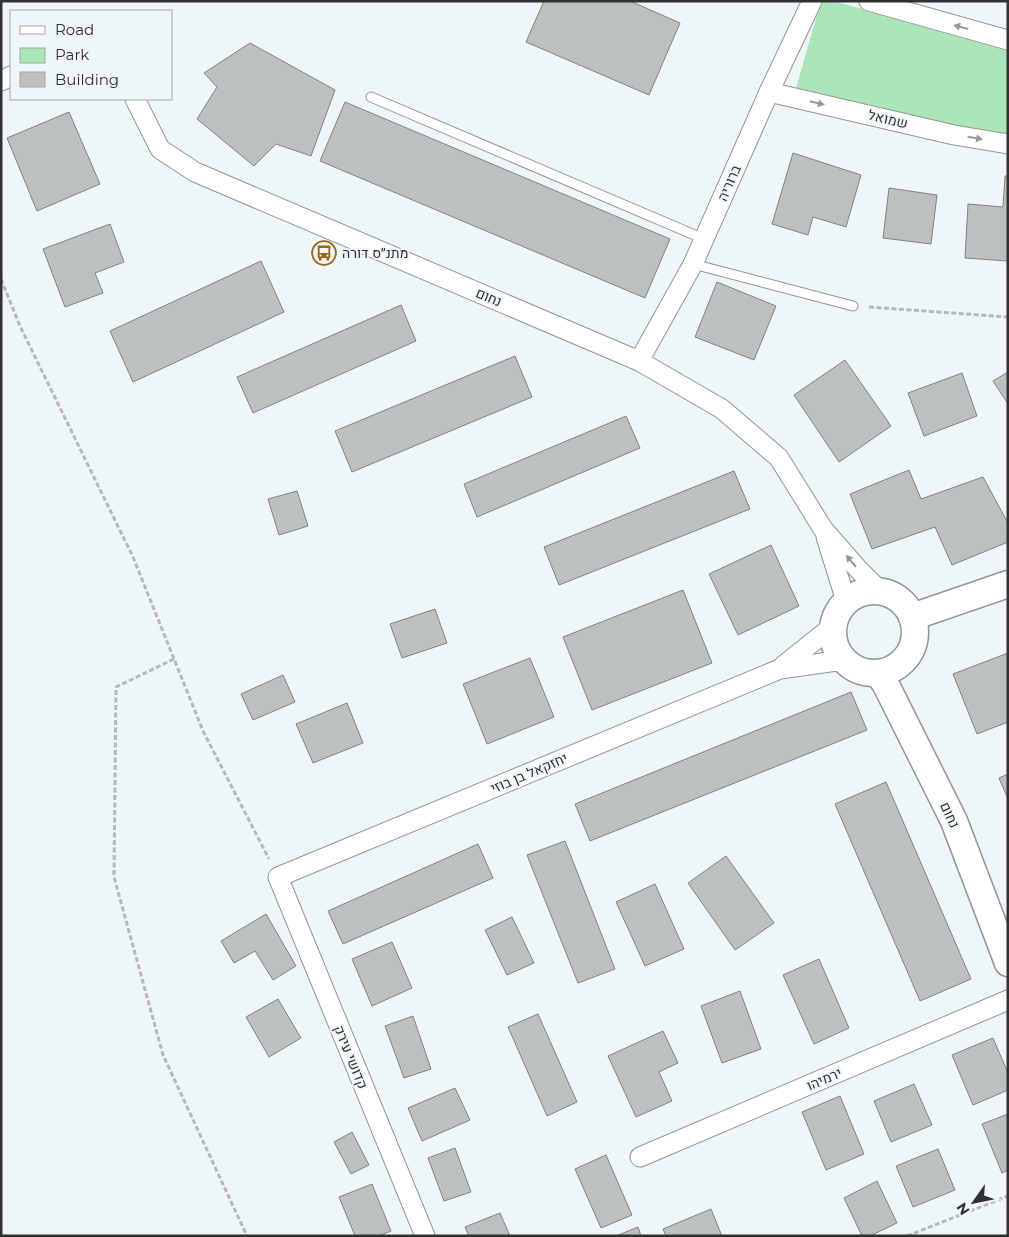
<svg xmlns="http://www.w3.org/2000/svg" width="1009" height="1237" viewBox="0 0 1009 1237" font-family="Montserrat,Heebo,sans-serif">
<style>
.green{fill:#abe6b9}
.building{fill:#bbc1bf;stroke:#7f8483}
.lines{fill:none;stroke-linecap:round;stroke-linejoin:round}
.lane-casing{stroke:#909697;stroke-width:11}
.street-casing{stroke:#909697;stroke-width:21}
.secondary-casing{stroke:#909697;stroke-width:29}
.path{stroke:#b4baba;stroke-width:3;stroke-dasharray:5 2.5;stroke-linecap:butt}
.lane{stroke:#fff;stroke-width:9}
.street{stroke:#fff;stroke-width:19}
.secondary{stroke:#fff;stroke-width:26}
.oneway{fill:#989898}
.labels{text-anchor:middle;stroke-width:4;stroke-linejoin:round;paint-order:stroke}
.street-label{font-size:14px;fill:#303232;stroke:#eff6f7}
.poi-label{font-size:14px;fill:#303232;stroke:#eff6f7;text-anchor:start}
</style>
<rect width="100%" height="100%" fill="#eff6f7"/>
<path class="green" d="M821 1H833L1008 48V138L938 124 796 88Z"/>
<g class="building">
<path d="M544 1H630L680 23 649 95 526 42Z"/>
<path d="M250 43 335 90 311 156 276 144 254 166 197 119 217 87 204 73Z"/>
<path d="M345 102 670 239 645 298 320 161Z"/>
<path d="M69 112 100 184 37 211 7 138Z"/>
<path d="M793 153 861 175 846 227 813 217 808 235 772 224Z"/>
<path d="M1005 176H1008V261L965 258 968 204 1003 207Z"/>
<path d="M889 188 937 195 931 244 883 238Z"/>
<path d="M110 224 124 262 95 273 103 293 65 307 43 249Z"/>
<path d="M261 261 284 312 133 382 110 331Z"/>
<path d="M717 282 776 306 754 360 695 337Z"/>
<path d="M401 305 416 341 253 413 237 377Z"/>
<path d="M515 356 532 397 352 472 335 431Z"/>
<path d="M845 360 891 426 839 462 794 395Z"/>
<path d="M1008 372V404L993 381Z"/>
<path d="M962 373 977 416 924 436 908 393Z"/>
<path d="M626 416 640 448 477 517 464 484Z"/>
<path d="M909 470 921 499 983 477 1008 523V542L952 565 935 527 872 549 850 494Z"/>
<path d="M734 471 750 509 559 585 544 547Z"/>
<path d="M297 491 308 526 279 535 268 499Z"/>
<path d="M771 545 799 606 738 635 709 574Z"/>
<path d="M683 590 712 663 592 710 563 637Z"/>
<path d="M435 609 447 643 402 658 390 624Z"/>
<path d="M1008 653V722L977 734 953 674Z"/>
<path d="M530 658 554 717 487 744 463 684Z"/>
<path d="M283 675 295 702 253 720 241 694Z"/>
<path d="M851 692 867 730 590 841 575 804Z"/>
<path d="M347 703 363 743 313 763 296 724Z"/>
<path d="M1008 774V799L999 778Z"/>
<path d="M886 782 971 979 920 1001 835 804Z"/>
<path d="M565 841 615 969 578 983 527 855Z"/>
<path d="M478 844 493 878 343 944 328 911Z"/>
<path d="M726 856 774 923 735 950 688 883Z"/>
<path d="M655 884 684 949 645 966 616 902Z"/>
<path d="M266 914 296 966 273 980 255 951 234 963 221 941Z"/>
<path d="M512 917 534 963 507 975 485 930Z"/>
<path d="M392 942 412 988 372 1006 352 959Z"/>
<path d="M819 959 849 1028 814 1044 783 975Z"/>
<path d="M740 991 761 1049 722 1063 701 1006Z"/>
<path d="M278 999 301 1038 269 1057 246 1017Z"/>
<path d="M538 1014 577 1102 547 1116 508 1027Z"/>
<path d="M413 1016 431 1069 404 1078 385 1026Z"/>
<path d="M663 1031 678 1063 659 1072 672 1101 636 1117 608 1056Z"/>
<path d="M993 1038 1008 1073V1090L973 1105 952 1055Z"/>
<path d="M914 1084 932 1125 891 1142 874 1101Z"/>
<path d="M455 1088 470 1120 422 1141 408 1108Z"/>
<path d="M840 1096 864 1154 826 1170 802 1112Z"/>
<path d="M1008 1114V1170L1002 1173 982 1124Z"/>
<path d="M352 1132 369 1165 351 1174 334 1142Z"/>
<path d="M455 1148 471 1192 444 1201 428 1158Z"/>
<path d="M938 1149 955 1190 913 1207 896 1166Z"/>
<path d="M606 1155 632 1215 601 1228 575 1169Z"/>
<path d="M877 1181 897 1223 870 1236H862L844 1198Z"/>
<path d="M372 1184 391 1231 379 1236H355L339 1197Z"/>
<path d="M711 1209 722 1236H666L663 1229Z"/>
<path d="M500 1213 510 1236H469L465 1227Z"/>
<path d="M638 1227 641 1236H616Z"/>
</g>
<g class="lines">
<g class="lane-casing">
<g id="lane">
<path d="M371 97 704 239"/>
<path d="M693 264 853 306"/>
</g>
</g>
<g class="street-casing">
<g id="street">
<path d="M869 1 1008 40"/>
<path d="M1 81 11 76"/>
<path d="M769 92 954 135 1008 144"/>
<path d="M135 99 160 149 195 172 639 361 722 409 779 458 823 529 858 569 880 591"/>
<path d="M639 361 693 264 769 92 812 1"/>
<path d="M826 537 846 601"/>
<path d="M783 666 833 626"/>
<path d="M640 1157 1008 1000"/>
<path d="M425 1236 278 877 780 669 844 660"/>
</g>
</g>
<g class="secondary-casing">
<g id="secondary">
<circle cx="874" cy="632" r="41"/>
<path d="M912 617 1008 584"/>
<path d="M878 673 886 685 954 821 1008 963"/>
</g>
</g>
<g class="path">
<path d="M1 279 20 326 133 557 203 731 269 859"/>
<path d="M869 307 1008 317"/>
<path d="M174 659 116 687 114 877 163 1055 247 1236"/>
<path d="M907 1236 1008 1196"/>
</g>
<use href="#lane" class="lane"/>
<use href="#street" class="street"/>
<use href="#secondary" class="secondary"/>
</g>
<defs><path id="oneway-solid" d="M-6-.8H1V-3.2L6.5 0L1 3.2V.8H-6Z" transform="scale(1.25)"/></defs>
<g class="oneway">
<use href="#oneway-solid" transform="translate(961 27) rotate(-165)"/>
<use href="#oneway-solid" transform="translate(817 103) rotate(13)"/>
<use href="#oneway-solid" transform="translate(975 138) rotate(10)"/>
<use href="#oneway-solid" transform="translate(851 561) rotate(-130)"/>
</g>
<defs>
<g id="bus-ring" transform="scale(1.25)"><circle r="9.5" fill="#eff6f7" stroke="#976518" stroke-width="1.5"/><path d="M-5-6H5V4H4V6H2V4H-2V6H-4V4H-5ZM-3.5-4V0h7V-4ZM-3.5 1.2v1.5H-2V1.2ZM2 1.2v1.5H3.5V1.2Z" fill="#976518"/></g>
</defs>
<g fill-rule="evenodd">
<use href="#bus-ring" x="324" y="253"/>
</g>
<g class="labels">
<g class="street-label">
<text transform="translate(888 119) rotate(13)" y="5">שמואל</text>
<text transform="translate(729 183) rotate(-66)" y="5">ברוריה</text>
<text transform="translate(489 297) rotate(23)" y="5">נחום</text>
<text transform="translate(529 773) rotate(-23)" y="5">יחזקאל בן בוזי</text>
<text transform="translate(950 815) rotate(65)" y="5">נחום</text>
<text transform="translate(351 1057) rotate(68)" y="5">קדושי עירק</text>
<text transform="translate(824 1079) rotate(-23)" y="5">ירמיהו</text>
</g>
<g class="poi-label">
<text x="342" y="258">מתנ״ס דורה</text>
</g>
</g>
<rect width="1009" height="1237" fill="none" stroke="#303232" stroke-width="5"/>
<rect x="10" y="10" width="162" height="90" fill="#eff6f7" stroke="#a3a8a8"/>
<rect x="20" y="26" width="25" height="8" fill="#ffffff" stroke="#a3a8a8"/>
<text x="55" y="35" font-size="15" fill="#303232">Road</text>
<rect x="20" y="48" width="25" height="15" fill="#abe6b9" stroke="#a3a8a8"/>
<text x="55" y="60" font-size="15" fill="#303232">Park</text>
<rect x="20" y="72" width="25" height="15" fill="#bbc1bf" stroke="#a3a8a8"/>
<text x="55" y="85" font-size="15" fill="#303232">Building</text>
<g transform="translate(974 1202) rotate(237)" stroke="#eff6f7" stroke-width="4" paint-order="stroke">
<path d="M0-4L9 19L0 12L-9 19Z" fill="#303232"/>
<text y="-8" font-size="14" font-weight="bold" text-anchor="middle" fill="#303232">N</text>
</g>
</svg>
